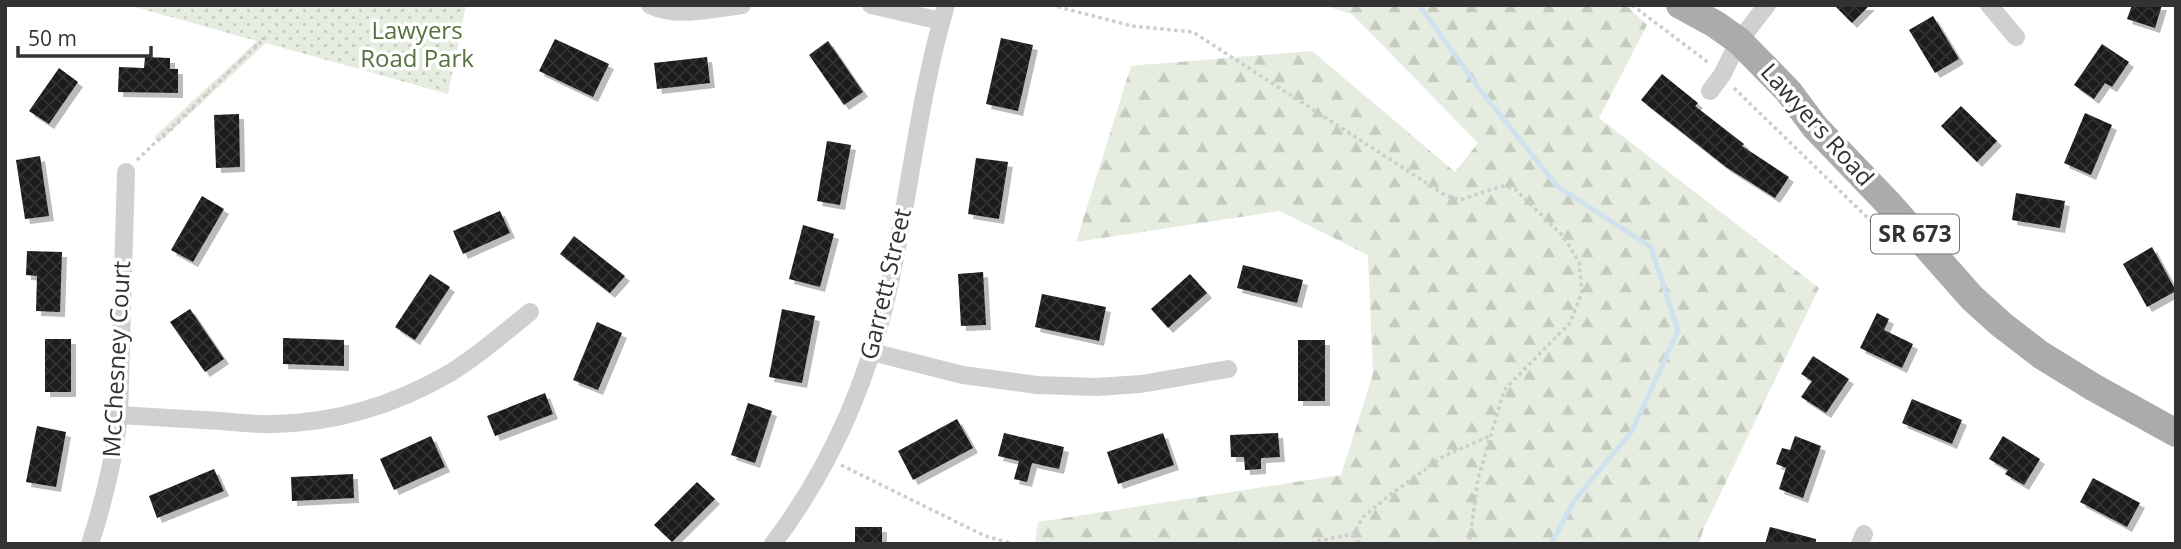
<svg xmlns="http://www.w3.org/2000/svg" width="2181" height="549" viewBox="0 0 2181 549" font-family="'Open Sans',sans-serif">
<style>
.forest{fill:url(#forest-firs)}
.park{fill:url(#park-dots)}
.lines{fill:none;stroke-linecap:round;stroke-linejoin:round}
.stream{stroke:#cfe2ee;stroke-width:5}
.building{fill:url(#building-cross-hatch);filter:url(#shadow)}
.path{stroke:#cdcdcd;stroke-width:3.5;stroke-dasharray:3.5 3.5;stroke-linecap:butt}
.street{stroke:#d0d0d0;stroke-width:18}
.primary{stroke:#ababab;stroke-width:28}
.labels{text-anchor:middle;stroke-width:7;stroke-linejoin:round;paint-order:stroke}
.shield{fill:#fff;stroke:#707070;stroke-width:2}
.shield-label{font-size:23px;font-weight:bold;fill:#333}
.park-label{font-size:24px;fill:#56703f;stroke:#fff}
.street-label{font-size:24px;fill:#333;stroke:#fff}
</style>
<defs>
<pattern id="forest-firs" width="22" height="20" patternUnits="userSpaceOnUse" patternTransform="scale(1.75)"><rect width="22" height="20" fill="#e6ecdf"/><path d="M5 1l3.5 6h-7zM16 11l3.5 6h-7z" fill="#c6cbc0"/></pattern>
<pattern id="park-dots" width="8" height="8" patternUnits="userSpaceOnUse" patternTransform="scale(1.75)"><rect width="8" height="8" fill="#e6ecdf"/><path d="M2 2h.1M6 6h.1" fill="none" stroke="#c6cbc0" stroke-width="1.8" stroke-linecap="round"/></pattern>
<pattern id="building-cross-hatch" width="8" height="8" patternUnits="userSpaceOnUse" patternTransform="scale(1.75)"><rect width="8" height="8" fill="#1a1a1a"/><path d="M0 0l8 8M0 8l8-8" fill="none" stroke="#333"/></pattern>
<filter id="shadow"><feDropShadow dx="5" dy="5" stdDeviation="0" flood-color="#0004"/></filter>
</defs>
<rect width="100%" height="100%" fill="#fff"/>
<path class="forest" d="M1322 5H1626L1647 25 1599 118 1819 288 1703 530 1699 544H1035L1038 522 1341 475 1373 374 1368 255 1280 211 1076 242 1131 66 1312 51 1455 172 1478 143 1352 14Z"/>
<path class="park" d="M128 5H466L448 94 266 43 159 143 154 137 257 41Z"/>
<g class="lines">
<path class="stream" d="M1419 5 1478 87 1557 186 1651 247 1678 331 1632 431 1574 501 1551 544"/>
</g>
<g class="building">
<path d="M1834 5H1870L1852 23Z"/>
<path d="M2132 5H2162L2155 28 2127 19Z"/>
<path d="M1933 16 1959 59 1935 73 1909 30Z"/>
<path d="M1001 38 1033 45 1018 111 986 104Z"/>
<path d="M555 39 609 64 593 97 539 71Z"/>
<path d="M828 41 863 92 844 105 809 55Z"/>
<path d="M2102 44 2129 62 2112 87 2105 83 2094 99 2074 85Z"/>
<path d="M145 57 170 58V69H178V93L118 92 119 67 144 68Z"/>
<path d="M707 57 710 83 657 89 654 63Z"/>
<path d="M59 68 78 82 49 124 29 111Z"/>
<path d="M1662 74 1698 103 1695 106 1744 144 1742 146 1789 177 1775 198 1726 167 1641 100Z"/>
<path d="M1961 106 1997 141 1977 162 1941 126Z"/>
<path d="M2085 113 2112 125 2091 175 2064 163Z"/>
<path d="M239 114 240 167 216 168 214 115Z"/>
<path d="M827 141 851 145 840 205 817 201Z"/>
<path d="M40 156 49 216 25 219 16 160Z"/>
<path d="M976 158 1008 162 999 219 968 214Z"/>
<path d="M2016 193 2065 201 2060 228 2012 220Z"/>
<path d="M202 196 224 209 193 262 171 250Z"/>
<path d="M500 211 510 233 463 254 453 231Z"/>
<path d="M803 225 834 234 820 287 789 279Z"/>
<path d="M574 236 625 276 610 293 560 254Z"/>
<path d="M2152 247 2176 291 2147 307 2123 264Z"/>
<path d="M27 251 62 252 60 312 36 311 37 276 26 275Z"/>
<path d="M1243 265 1303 280 1297 303 1237 288Z"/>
<path d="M983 272 986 325 961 326 958 274Z"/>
<path d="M430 274 450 287 415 340 395 327Z"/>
<path d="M1190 274 1207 293 1168 328 1151 309Z"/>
<path d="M1042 294 1106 307 1099 341 1035 327Z"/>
<path d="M190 309 224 359 205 372 170 322Z"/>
<path d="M782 309 815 316 802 383 769 377Z"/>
<path d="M1877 313 1889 319 1884 330 1913 344 1902 368 1860 348Z"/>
<path d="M597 322 622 333 598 390 573 380Z"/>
<path d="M283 338 344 340V366L283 364Z"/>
<rect x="45" y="339" width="26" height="53"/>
<rect x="1298" y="340" width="27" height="61"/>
<path d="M1813 356 1849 379 1826 413 1801 397 1812 381 1801 374Z"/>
<path d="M545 393 553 414 495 436 487 416Z"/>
<path d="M1912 399 1962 420 1952 444 1902 423Z"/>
<path d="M748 403 772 411 755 463 731 455Z"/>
<path d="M957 419 973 448 913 480 898 451Z"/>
<path d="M37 426 66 432 56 487 26 482Z"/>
<path d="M1004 433 1064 447 1059 469 1032 463 1027 482 1014 479 1019 461 998 456Z"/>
<path d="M1163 433 1174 465 1118 484 1107 452Z"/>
<path d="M1278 433 1280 457 1261 458V469L1245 470 1244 457H1231L1230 435Z"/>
<path d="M431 436 445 467 394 490 380 459Z"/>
<path d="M1795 436 1821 446 1803 498 1779 489 1786 468 1776 464 1782 448 1790 450Z"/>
<path d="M2003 436 2040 459 2024 485 2005 474 2008 470 1989 459Z"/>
<path d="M214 469 224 491 157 518 149 496Z"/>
<path d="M353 474 354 498 292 501 291 477Z"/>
<path d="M2093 478 2140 503 2127 527 2080 502Z"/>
<path d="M697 482 715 499 672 542 654 525Z"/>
<rect x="855" y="527" width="27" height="17"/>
<path d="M1770 527 1816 539V544H1765Z"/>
</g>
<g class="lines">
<g class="path">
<path d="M1051 5 1132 26 1193 32 1445 195 1460 200 1502 186 1515 189 1564 237 1579 262 1582 292 1570 323 1504 390 1478 479 1469 544"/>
<path d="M1632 5 1709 63"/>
<path d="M1734 88 1874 224"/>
<path d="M137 160 268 35"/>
<path d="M841 465 985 536 1014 544"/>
<path d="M1354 534 1359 544"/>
<path d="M1311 544 1317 541 1354 534 1363 517 1391 494 1444 456 1490 436"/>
</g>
<g class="street">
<path d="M650 5C678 18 712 9 742 5"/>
<path d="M871 5 941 21"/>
<path d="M1989 5 2016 37"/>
<path d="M1710 91 1722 75 1739 41 1767 5"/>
<path d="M872 352 963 375 1037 385 1097 387 1141 384 1228 369"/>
<path d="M119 415C152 417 186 419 220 421 237 422 255 425 273 424 336 423 395 405 450 373 478 356 504 333 530 312"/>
<path d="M90 544C104 501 114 460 119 415L126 172"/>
<path d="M773 544C827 472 864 391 885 304 909 205 917 103 946 5"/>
<path d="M1860 544 1864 534"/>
</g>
<path class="primary" d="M1680 5 1715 24 1739 41 1788 91 1815 127 1889 204 1972 298 2002 325 2041 355 2093 387 2176 433"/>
</g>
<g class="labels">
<rect class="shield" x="1871" y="214.5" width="88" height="39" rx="5"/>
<g class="shield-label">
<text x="1915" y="242">SR 673</text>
</g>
<g class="park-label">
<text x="417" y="39">Lawyers<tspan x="417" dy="28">Road Park</tspan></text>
</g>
<g class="street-label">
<text transform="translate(1817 125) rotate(48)" y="8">Lawyers Road</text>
<text transform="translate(886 284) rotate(-77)" y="8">Garrett Street</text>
<text transform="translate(117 359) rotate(-87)" y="8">McChesney Court</text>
</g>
</g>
<rect width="2181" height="549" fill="none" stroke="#333333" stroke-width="14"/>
<path d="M18 46v10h133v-10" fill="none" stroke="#333333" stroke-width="3.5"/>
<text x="28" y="46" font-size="21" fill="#333333" stroke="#ffffff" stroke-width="5" paint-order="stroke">50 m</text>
</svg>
